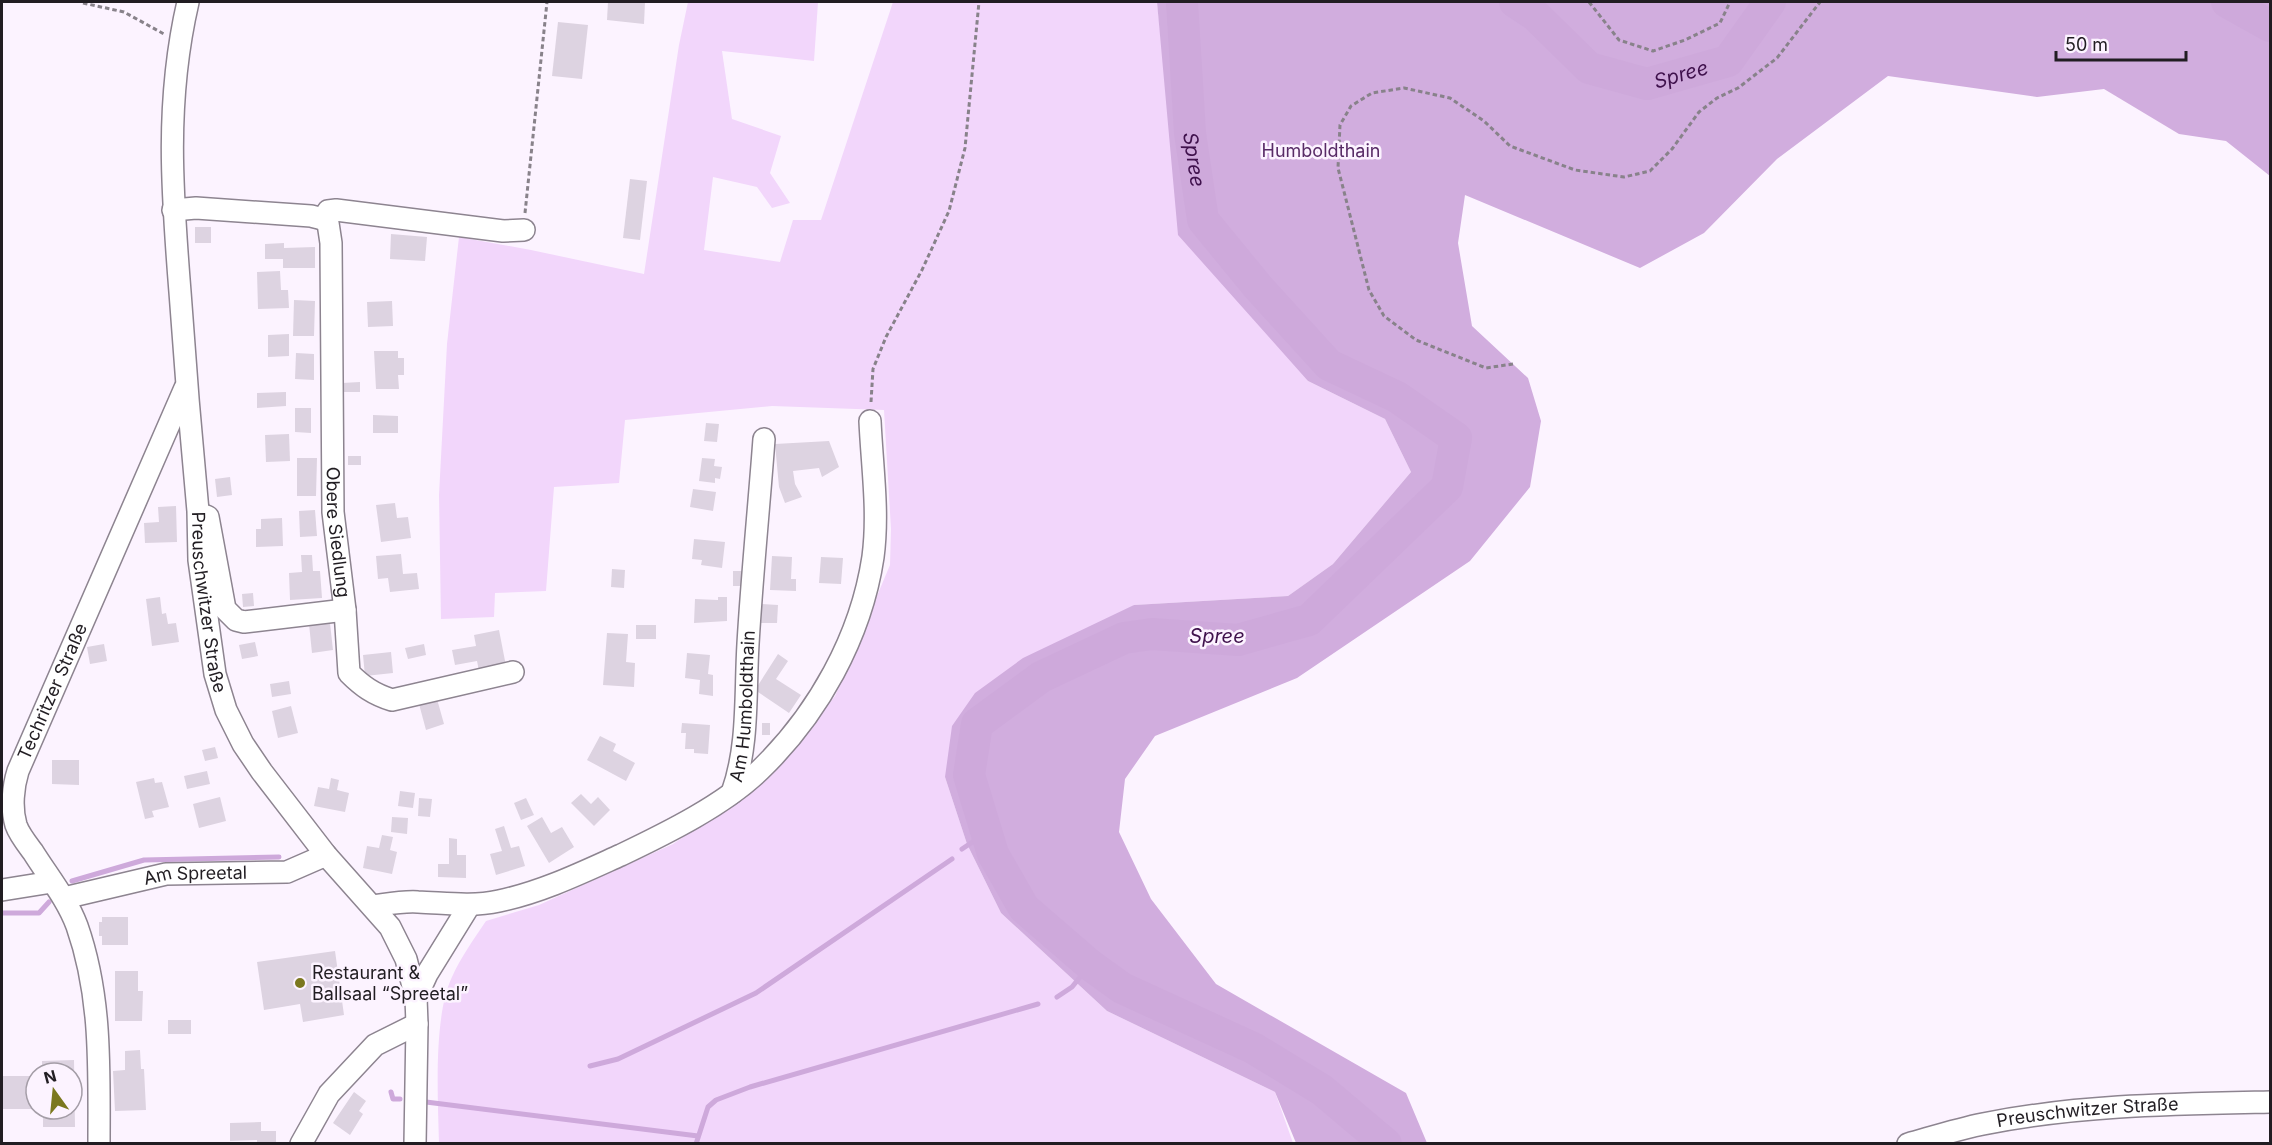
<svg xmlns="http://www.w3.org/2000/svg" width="2272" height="1145" viewBox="0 0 2272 1145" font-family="Inter,sans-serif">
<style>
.green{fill:#f2d6fb}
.forest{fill:#d1adde}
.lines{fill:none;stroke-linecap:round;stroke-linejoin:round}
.stream{stroke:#cea9db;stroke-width:5}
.river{stroke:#cea9db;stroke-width:32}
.building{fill:#ddd3e1}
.minor-casing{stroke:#8d8490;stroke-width:24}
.path{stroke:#88828a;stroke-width:3;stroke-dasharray:4.5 3;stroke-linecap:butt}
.minor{stroke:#fff;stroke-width:21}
.poi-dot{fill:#7b781e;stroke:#fcf3ff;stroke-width:2}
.labels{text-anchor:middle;stroke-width:5;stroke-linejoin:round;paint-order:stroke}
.park-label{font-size:18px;fill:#582b66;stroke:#fcf3ff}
.street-label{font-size:18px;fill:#211d22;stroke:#fcf3ff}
.poi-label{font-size:18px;fill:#211d22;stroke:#fcf3ff;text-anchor:start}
.water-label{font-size:20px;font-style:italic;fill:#3f114c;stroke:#fcf3ff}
</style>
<rect width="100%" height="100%" fill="#fcf3ff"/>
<path class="green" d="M688 2H818L814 61 722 51 732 119 781 136 770 173 790 203 772 208 757 187 713 177 704 250 780 262 793 220H821L893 2H1157L1163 58 1308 381 1385 419 1411 472 1333 564 1288 596 1134 605 945 777 967 844 1001 913 1107 1011 1275 1092 1293 1143 439 1144C438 1098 433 1017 452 977 461 957 474 939 486 921L539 905 673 844 739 799 797 744 835 696 890 565 891 529 884 410 772 406 625 420 619 483 554 487 546 591 495 593 494 617 441 619 439 495 447 344 459 237 531 250 644 274 679 45Z"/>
<path class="forest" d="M1157 2H2270V176L2226 141 2179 134 2104 89 2037 97 1888 76 1777 159 1704 233 1640 268 1465 195 1458 243 1472 326 1528 378 1541 421 1530 487 1470 561 1297 678 1155 736 1125 779 1119 832 1151 899 1216 984 1406 1093 1427 1143H1296L1275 1092 1107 1011 1001 913 967 844 945 777 952 726 975 693 1023 658 1134 605 1288 596 1333 564 1411 472 1385 419 1308 381 1178 235Z"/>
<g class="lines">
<g class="stream">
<path d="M962 849 986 833"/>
<path d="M72 881 144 860 279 857"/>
<path d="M2 913H39L49 902"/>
<path d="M1057 997 1072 987 1090 965"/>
<path d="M590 1066 618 1059 756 993 952 859"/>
<path d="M391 1092 393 1099H400"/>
<path d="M426 1102 698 1136"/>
<path d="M696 1144 708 1107 716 1100 750 1087 1038 1004"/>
</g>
<g class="river">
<path id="s1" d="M1182 2 1190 133 1203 220 1258 287 1329 365 1397 397 1456 438 1447 487 1309 620 1238 640 1152 634 1124 638 1041 677 977 724 969 775 993 854 1024 908 1090 965 1122 988 1253 1048 1322 1090 1386 1144"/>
<path id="s2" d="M1515 2 1536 16 1589 68 1647 84 1728 61 1770 2"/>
<path d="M2227 2 2270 26"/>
</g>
</g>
<g class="building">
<path d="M608 2H645L644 24 607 20Z"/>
<path d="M558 22 588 25 582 79 552 76Z"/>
<path d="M630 179 647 181 640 240 623 238Z"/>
<rect x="195" y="227" width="16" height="16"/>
<path d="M391 234 427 237 425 261 390 259Z"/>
<path d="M284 243V248L315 247V268H283V259H265V244Z"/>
<path d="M280 271 281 290H288L289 308 258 309 257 272Z"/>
<path d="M294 300 315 301 314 336H293Z"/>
<path d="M392 301 393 326 368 327 367 302Z"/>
<path d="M289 334V356L268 357V335Z"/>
<path d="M374 351H398V358H404V375H398L399 389H376Z"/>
<path d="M296 353 314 354V380L295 379Z"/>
<path d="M360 382V392H342V383Z"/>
<path d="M286 392V406L257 408V393Z"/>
<path d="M295 408H311V433L295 432Z"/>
<path d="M373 415 398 416V433H373Z"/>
<path d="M706 423 719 424 717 442 704 441Z"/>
<path d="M289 434 290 461 266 462 265 435Z"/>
<path d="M829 441 839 467 822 477 819 468 793 471 795 484 802 497 785 503 779 487 775 444Z"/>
<rect x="348" y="456" width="13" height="9"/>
<path d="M297 458H317L316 496H297Z"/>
<path d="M702 458 715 459 714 466 722 467 720 479 715 478V483L699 481Z"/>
<path d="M230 477 232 495 217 497 215 479Z"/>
<path d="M693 489 716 492 713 511 690 507Z"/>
<path d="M395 503 397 518 408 517 411 538 381 542 376 505Z"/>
<path d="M176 506 177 542 145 543 144 523 159 522 158 507Z"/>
<path d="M315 510 317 536 300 537 299 511Z"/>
<path d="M282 518 283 546 256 547V529H261V519Z"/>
<path d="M694 539 725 542 722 568 701 565 702 560 692 559Z"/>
<path d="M401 554 403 574 417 573 419 589 390 592 388 578 378 579 376 556Z"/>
<path d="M301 555H312L313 571H320L322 598 290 600 289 573 302 572Z"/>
<path d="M772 556 792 557 791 579H796V591L770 590Z"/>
<path d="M821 557 843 558 841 584 819 583Z"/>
<path d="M612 569 625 570 624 588 611 587Z"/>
<rect x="733" y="571" width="16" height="15"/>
<path d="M253 593 254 606 243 607 242 594Z"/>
<path d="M160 597 162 614 166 613 168 624 176 623 179 642 152 646 146 599Z"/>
<path d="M718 597H727V621L694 623 695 599 718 600Z"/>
<path d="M762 604 778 605 777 623H761Z"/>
<path d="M330 623 333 650 312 653 309 624Z"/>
<rect x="636" y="625" width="20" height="14"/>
<path d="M499 630 506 666 479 671 477 661 455 665 452 650 476 646 474 635Z"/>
<path d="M607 633 628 634 626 662 635 663 634 687 603 685Z"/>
<path d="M255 642 258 656 242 659 239 645Z"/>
<path d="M104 644 107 661 90 664 87 647Z"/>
<path d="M424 644 426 655 408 659 405 648Z"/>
<path d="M391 652 393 673 365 676 363 655Z"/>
<path d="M687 653 710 655 708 674 713 675V696L699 694 700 680 685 678Z"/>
<path d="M778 654 788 661 776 679 801 695 789 713 755 690Z"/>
<path d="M289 681 291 694 272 697 270 684Z"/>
<path d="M437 699 444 724 426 730 419 704Z"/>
<path d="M291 706 298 733 278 738 272 711Z"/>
<path d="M682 723 710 725 708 754 694 753V749H685L686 733H681Z"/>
<rect x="762" y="723" width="8" height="12"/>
<path d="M600 736 616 744 613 751 635 763 626 781 587 760Z"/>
<path d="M215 747 218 758 205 761 202 750Z"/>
<path d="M52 760H79V785L52 784Z"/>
<path d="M207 771 210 784 187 789 184 776Z"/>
<path d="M154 778 155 783 162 782 169 807 152 811 154 817 145 819 136 782Z"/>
<path d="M331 778 339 780 337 790 349 793 345 812 314 806 318 787 329 789Z"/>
<path d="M400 791 415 793 413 808 398 806Z"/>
<path d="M581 794 591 804 598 797 610 810 594 826 571 803Z"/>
<path d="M220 797 226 821 199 828 193 804Z"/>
<path d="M419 798 432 799 430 817 418 816Z"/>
<path d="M526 798 534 815 521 820 514 803Z"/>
<path d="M392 817 408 818 407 834 391 832Z"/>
<path d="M542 817 551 833 562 827 574 847 549 863 527 826Z"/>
<path d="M504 826 511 848 519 846 525 866 496 875 490 854 502 851 495 829Z"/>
<path d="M382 835 393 837 390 850 397 852 392 874 363 868 367 846 379 848Z"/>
<path d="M449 838 457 839V855H466V878L438 877V864H449Z"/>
<path d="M102 917H128V945H102V936H99V922H102Z"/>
<path d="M335 951 344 1015 303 1022 300 1004 264 1010 257 962Z"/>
<path d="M115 971H138V991H143L142 1021H115Z"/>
<rect x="168" y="1020" width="23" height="14"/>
<path d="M140 1050 141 1069H144L146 1110 115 1111 113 1071 125 1070V1051Z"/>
<path d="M74 1060 75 1127H43V1109H72V1073H42V1061Z"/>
<rect x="2" y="1076" width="34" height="33"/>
<path d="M354 1092 366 1101 359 1111 363 1114 350 1135 333 1123Z"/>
<path d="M261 1122V1131H276V1144H257V1140L230 1141V1123Z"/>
</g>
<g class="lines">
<g class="minor-casing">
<g id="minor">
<path id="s3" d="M188 2C165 101 172 192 180 292 185 365 191 438 198 511L199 560 215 674 226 710 243 744 262 772 326 855 390 927 406 959 416 998 417 1024 415 1144"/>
<path d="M173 210 196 208 311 216 323 219 328 211 336 210 503 231 524 230"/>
<path id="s4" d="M323 219 328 223 331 243 333 512 345 610 349 673C362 686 373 694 392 700L513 672"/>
<path d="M206 516 208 517 225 609 236 620 244 622 345 610"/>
<path id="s5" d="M732 793C749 746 745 693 748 644 752 575 759 507 764 439"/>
<path d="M2 890 52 882"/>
<path id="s6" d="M64 898 166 874 287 872 326 855"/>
<path d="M373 906C388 904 402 901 418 902 446 903 471 907 499 901 542 892 581 873 621 855 667 833 724 805 760 770 818 714 861 637 873 557 879 512 872 466 870 421"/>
<path d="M416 998 427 974 469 906"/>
<path id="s7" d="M99 1144C99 1070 102 997 77 926 67 899 48 876 33 852 27 844 19 834 16 825 11 808 13 787 18 771L185 388"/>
<path d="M301 1144 329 1094 375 1045 417 1024"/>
<path id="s8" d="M1908 1144C1933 1137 1958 1129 1983 1124 2078 1105 2174 1104 2270 1102"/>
</g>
</g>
<g class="path">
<path d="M1589 2 1619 40 1653 51 1685 40 1720 23 1730 2"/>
<path d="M83 3 124 12 164 34"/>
<path d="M525 213 547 2"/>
<path d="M1513 364 1486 368 1416 340 1384 316 1369 290 1338 168 1340 125 1351 106 1372 93 1404 88 1450 98 1484 121 1510 146 1575 170 1624 177 1650 171 1672 149 1699 112 1717 98 1738 88 1777 58 1820 2"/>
<path d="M871 402 873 369 886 337 922 270 949 211 965 148 979 2"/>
</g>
<use href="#minor" class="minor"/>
</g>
<circle class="poi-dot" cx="300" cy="983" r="6"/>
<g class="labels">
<g class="park-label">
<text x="1321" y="157">Humboldthain</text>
</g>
<g class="street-label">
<text dy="6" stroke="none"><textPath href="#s4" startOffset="316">Obere Siedlung</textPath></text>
<text dy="6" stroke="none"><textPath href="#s3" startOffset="603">Preuschwitzer Straße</textPath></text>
<text dy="6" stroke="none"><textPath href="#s7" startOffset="480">Techritzer Straße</textPath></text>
<text dy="6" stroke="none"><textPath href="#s5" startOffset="88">Am Humboldthain</textPath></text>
<text dy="6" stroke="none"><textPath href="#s6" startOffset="134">Am Spreetal</textPath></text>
<text dy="6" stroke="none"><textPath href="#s8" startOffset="183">Preuschwitzer Straße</textPath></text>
</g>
<g class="poi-label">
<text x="312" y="979">Restaurant &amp;<tspan x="312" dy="21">Ballsaal “Spreetal”</tspan></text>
</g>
<g class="water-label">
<text dy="7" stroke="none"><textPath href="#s2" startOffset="195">Spree</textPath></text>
<text dy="7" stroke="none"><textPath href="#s1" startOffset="158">Spree</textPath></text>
<text x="1217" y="643">Spree</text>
</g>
</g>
<rect width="2272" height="1145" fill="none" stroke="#211d22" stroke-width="6"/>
<g transform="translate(54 1091) rotate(345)"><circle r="28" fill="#fcf3ff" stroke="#a49da7" stroke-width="1.5"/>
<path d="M0-4.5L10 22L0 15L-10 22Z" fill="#7b781e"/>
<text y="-9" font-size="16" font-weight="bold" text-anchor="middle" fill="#211d22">N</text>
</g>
<path d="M2056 51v9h130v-9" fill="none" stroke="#211d22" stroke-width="3"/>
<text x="2065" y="51" font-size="18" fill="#211d22" stroke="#fcf3ff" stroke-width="4.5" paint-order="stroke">50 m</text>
</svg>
